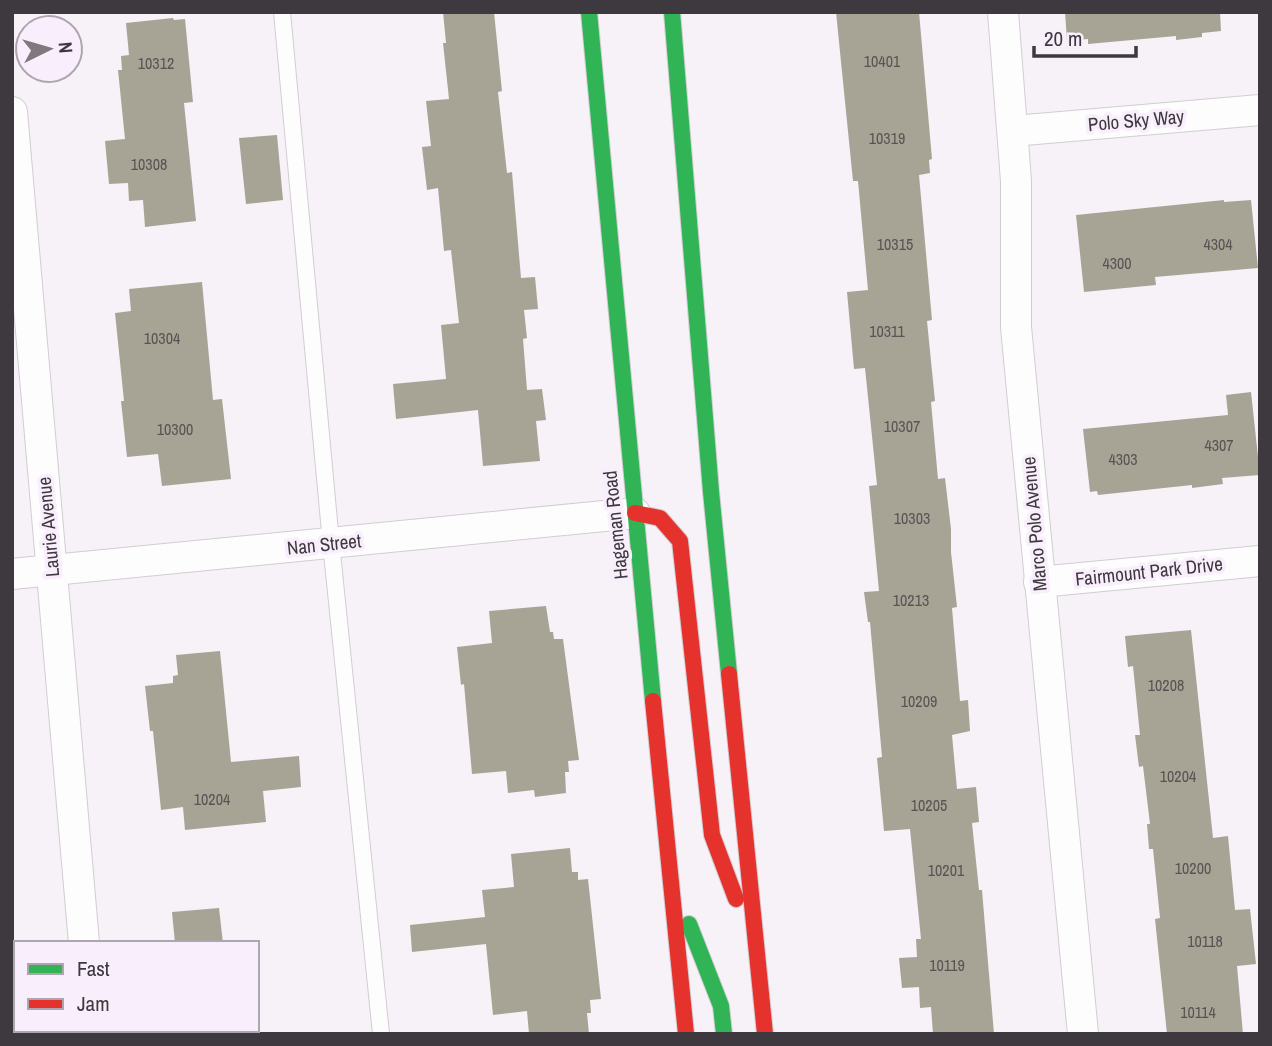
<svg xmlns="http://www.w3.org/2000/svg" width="1272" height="1046" viewBox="0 0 1272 1046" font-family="'Archivo Narrow',sans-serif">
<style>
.building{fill:#a7a496}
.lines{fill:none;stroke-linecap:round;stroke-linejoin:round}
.lane-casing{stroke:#d2cdd2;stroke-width:18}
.street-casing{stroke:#d2cdd2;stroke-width:32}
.fast-casing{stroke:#d2cdd2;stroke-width:18}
.jam-casing{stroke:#d2cdd2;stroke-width:18}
.lane{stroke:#fefdfe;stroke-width:16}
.street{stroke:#fefdfe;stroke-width:30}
.fast{stroke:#30b455;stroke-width:16}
.jam{stroke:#e5322d;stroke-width:16}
.labels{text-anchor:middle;stroke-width:7;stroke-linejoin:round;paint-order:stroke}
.number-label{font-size:16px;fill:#585454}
.street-label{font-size:19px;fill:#3e393e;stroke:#f9eefb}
</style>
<rect width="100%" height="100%" fill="#f7f1f8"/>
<g class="building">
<path d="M443 12H494L502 91 498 92 507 173 512 172 521 278 535 277 538 309 524 310 527 338 523 339 527 390 542 389 546 420 536 421 540 461 483 466 478 410 396 419 393 384 446 379 441 325 459 323 451 250 444 251 438 188 427 190 422 147 431 146 426 101 449 99 443 43H446Z"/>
<path d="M836 12H919L932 159 929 160 930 173 919 175 932 320 927 321 935 401 931 402 938 479 945 478 951 529V552L957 607 952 608 960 701 968 700 970 731 952 735 957 789 976 787 979 822 972 823 979 890H982L994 1034H933L931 1007 920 1008 919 987 902 988 899 958 917 957 916 939H921L910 829 884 831 877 758 882 757 870 622H868L864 592 879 591 869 486 877 485 865 368 854 369 847 292 868 290 858 181H853Z"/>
<path d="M1065 12H1220L1221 31 1202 33V37L1176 40V36L1088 44V39L1067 41Z"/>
<path d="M173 18 174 20 185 19 193 102 184 103 196 221 145 227 143 200 129 201 128 183 109 184 105 141 125 139 118 70H122L121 56 129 55 126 23Z"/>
<path d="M277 135 283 200 246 204 239 138Z"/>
<path d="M1224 200V202L1251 200 1258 268 1155 277 1156 285 1084 292 1076 215Z"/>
<path d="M202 282 213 400 222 399 231 479 162 486 158 454 127 457 121 401H124L115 313 131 311 129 289Z"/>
<path d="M1251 392 1260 475 1222 478 1223 484 1192 488V485L1098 495 1097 491 1090 492 1083 429 1228 415 1226 395Z"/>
<path d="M546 606 550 632H553L554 639H563L579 760 568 761 569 772H565L566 793 535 797 534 790 508 793 506 771 472 774 464 684 461 685 457 647 492 643 489 611Z"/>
<path d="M1191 630 1213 838 1228 836 1235 910 1250 909 1256 964 1237 966 1243 1034H1167L1155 919 1160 918 1153 849H1149L1147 824H1150L1143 766 1139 767 1135 735H1140L1133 666 1128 667 1125 636Z"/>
<path d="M220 651 231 762 299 756 301 787 263 791 266 822 185 830 183 807 161 810 153 731H150L145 686 173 683V676L178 675 176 655Z"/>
<path d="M570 848 572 872H578V880L588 879 601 999 590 1000 591 1013H587L589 1034H529L527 1011 493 1015 486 944 412 952 410 925 485 917 482 890 514 887 511 854Z"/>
<path d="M219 908 223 943H175L172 912Z"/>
</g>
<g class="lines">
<g class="lane-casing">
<path id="lane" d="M282 12 331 543 381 1034"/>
</g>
<g class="street-casing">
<g id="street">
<path d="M1003 12 1016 181V327L1083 1034"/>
<path d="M12 112 84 943"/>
<path d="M1013 131 1260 110"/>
<path d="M12 574 635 513"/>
<path d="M1039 582 1260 561"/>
<path d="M91 1030 92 1034"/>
</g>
</g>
<g class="fast-casing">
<g id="fast">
<path d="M589 12 653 701"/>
<path d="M672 12 711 492 729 674"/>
<path d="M689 924 721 1006 724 1034"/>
</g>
</g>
<g class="jam-casing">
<g id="jam">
<path d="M635 513 660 518 680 541 712 835 736 899"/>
<path d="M729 674 765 1034"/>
<path d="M653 701 686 1034"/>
</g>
</g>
<use href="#lane" class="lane"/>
<use href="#street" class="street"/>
<use href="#fast" class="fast"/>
<use href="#jam" class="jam"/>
</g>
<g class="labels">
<g class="number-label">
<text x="882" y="67">10401</text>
<text x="156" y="69">10312</text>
<text x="887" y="144">10319</text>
<text x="149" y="170">10308</text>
<text x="895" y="250">10315</text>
<text x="1218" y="250">4304</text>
<text x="1117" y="269">4300</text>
<text x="887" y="337">10311</text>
<text x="162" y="344">10304</text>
<text x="902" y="432">10307</text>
<text x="175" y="435">10300</text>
<text x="1219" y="451">4307</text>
<text x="1123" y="465">4303</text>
<text x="912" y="524">10303</text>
<text x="911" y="606">10213</text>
<text x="1166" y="691">10208</text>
<text x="919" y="707">10209</text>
<text x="1178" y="782">10204</text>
<text x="212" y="805">10204</text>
<text x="929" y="811">10205</text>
<text x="1193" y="874">10200</text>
<text x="946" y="876">10201</text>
<text x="1205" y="947">10118</text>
<text x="947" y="971">10119</text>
<text x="1198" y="1018">10114</text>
</g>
<g class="street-label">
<text transform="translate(1136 120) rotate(-5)" y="7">Polo Sky Way</text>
<text transform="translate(1034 524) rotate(-95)" y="7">Marco Polo Avenue</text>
<text transform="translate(615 525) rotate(-96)" y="7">Hageman Road</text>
<text transform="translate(48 527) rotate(-95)" y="7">Laurie Avenue</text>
<text transform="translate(324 544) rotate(-6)" y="7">Nan Street</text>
<text transform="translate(1149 571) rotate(-6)" y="7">Fairmount Park Drive</text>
</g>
</g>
<rect width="1272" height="1046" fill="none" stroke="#3e393e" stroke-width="28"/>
<rect x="14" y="941" width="245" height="91" fill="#f9eefb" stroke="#aea6af" stroke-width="2"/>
<rect x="28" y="964" width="35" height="10" fill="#30b455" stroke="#aea6af" stroke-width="2"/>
<text x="77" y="976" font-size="21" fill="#3e393e">Fast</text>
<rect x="28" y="999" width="35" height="10" fill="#e5322d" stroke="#aea6af" stroke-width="2"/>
<text x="77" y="1011" font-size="21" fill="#3e393e">Jam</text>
<g transform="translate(49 49) rotate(85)"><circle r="33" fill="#f9eefb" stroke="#aea6af" stroke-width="2"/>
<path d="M0-5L12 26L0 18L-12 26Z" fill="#7f797f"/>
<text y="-10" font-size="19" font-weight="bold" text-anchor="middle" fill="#3e393e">N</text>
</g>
<path d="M1034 46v10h102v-10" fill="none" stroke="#3e393e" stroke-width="3.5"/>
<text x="1044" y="46" font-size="21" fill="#3e393e" stroke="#f9eefb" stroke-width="5" paint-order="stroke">20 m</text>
</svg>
